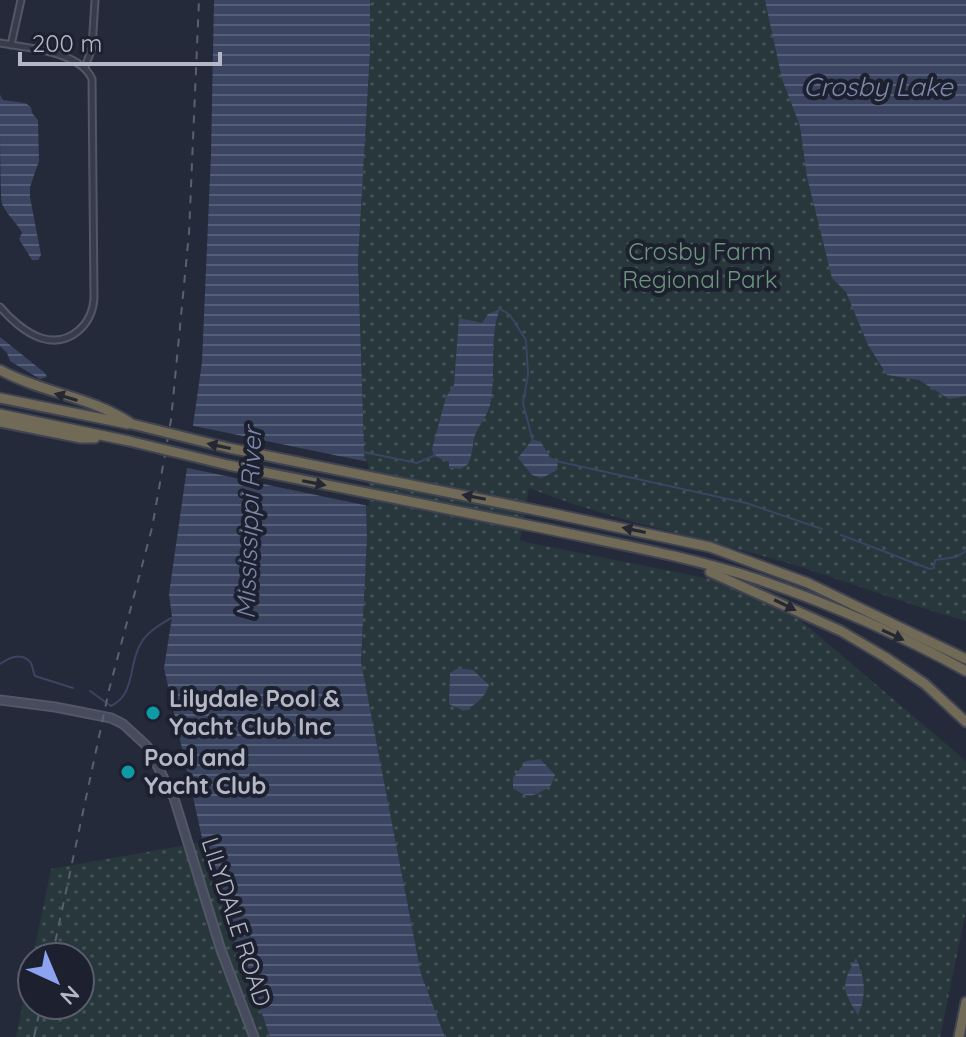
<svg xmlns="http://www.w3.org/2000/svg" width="966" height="1037" viewBox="0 0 966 1037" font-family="Quicksand,sans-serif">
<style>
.park{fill:url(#park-dots)}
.water{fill:url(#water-rules)}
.pier{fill:#242a3a}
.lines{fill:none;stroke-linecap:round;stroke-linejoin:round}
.stream{stroke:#3b4562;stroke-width:2}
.street-casing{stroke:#535765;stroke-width:9}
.secondary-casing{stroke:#535765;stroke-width:11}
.highway-casing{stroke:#404452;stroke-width:13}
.street{stroke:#383c4a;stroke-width:5}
.secondary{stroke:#464b5d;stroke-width:7}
.highway{stroke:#706a56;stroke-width:9}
.rail{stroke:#5a6071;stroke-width:2;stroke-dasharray:8 8;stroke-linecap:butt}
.highway-bridge-casing{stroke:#404452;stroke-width:13;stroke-linecap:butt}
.highway-bridge{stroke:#706a56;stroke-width:9}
.oneway{fill:#252833}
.culture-dot{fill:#0f9aa8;stroke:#1d212f;stroke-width:3}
.labels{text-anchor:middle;stroke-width:8;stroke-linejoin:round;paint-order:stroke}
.park-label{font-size:24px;fill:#6c957d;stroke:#1d212f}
.poi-label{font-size:24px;font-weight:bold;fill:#b3b7c6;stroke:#1d212f;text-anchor:start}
.street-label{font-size:24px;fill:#b3b7c6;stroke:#1d212f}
.water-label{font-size:26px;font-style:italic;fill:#7d89ab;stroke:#1d212f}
</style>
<defs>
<pattern id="park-dots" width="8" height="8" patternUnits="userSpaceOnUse" patternTransform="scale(2)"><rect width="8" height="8" fill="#27373c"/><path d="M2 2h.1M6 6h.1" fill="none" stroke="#445257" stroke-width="1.8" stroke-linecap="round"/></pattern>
<pattern id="water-rules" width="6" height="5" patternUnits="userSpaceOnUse" patternTransform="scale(2)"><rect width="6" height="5" fill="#3b4562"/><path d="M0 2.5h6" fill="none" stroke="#555e77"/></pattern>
</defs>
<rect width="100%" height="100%" fill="#242a3a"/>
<g class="park">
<path d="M370 0H966V621C909 605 854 584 798 566 708 539 616 522 529 488L520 541 710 579 793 614 966 761V911L940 1037H445L421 974 361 662 367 537 358 261 370 52Z"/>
<path d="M203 842 270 1037H16L32 960V1005H80V957H33L51 869Z"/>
</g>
<g class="water">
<path d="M214 0H370V52L358 261 367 537 361 662 421 974 445 1037H270L203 842 164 668 172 617 169 594 202 362 211 153Z"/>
<path d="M765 0H966V396L949 399 919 380 887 375 868 345 846 292 832 278 807 177 800 126 782 79Z"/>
<path d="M0 95 3 100 25 103 31 107 32 113 38 120 39 161 30 187V197L41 255 38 260H32L19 239 22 233C18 224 7 215 2 204 0 193 0 113 0 95Z"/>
<path d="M500 309C489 335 496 371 491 401 489 414 480 423 475 435 472 445 473 455 468 464L461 469 449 468V462L434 456 432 449 446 397 454 385 459 318 482 323 488 314Z"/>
<path d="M0 337 45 373 47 377 40 379 10 361 7 353 0 346Z"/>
<path d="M532 440 540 441 550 457 558 461 557 470 542 478 532 475 518 458Z"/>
<path d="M458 668 473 670 489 685C485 698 476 704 464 711L449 704 450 673Z"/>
<path d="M540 759 555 775 551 785C536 796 529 800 513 788V778L526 761Z"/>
<path d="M856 958C865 980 867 993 858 1015 842 990 841 984 856 958Z"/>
</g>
<path class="pier" d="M189 425 368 462 369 506 183 467Z"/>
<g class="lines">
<g class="stream">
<path d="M500 309 510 315 526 340 528 375 523 403 533 442"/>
<path d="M363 452 417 463 435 455"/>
<path d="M556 461 746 503 822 529"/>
<path d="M841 535 930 569 934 568 935 560 956 557 966 551"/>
<path d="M0 664C9 658 22 651 31 663 33 667 33 672 35 676L73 688"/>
<path d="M90 691 111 706C136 694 128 664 141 643 147 632 161 624 171 618"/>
</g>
<g class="street-casing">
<g id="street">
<path d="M0 43C27 48 80 51 92 79L94 297C93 324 70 347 41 338 26 333 10 319 0 307"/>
<path d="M11 45 21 0"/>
<path d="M85 67 92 48 95 0"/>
</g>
</g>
<g class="secondary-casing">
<path id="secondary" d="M0 700 55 707 111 718 123 724 147 746 174 798 221 950 254 1037"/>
</g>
<g class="highway-casing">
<g id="highway">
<path d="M0 370C42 393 93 397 132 424"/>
<path d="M0 398 128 424"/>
<path d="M0 414 129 441"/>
<path d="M0 422 81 438H95"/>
<path d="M550 513 710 547 808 583 966 659"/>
<path d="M547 529C618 544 691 557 760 580 830 604 901 635 966 671"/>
<path d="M710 572 841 631 885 657 925 684 966 722"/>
<path d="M959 1037 966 1002"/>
</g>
</g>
<use href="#street" class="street"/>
<use href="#secondary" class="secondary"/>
<use href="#highway" class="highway"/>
<g class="rail">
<path d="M52 957 109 690 152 528 171 420 189 233 199 0"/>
<path d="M34 1037 41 1005"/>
</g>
<g class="highway-bridge-casing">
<g id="highway-bridge">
<path d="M132 424 229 448 550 513"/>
<path d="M129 441 228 465 547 529"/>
</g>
</g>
<use href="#highway-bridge" class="highway-bridge"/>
</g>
<defs><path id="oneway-solid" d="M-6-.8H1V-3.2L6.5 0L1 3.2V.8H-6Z" transform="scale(2)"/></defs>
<g class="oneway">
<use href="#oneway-solid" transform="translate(66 397) rotate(-163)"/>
<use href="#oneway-solid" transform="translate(219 446) rotate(-168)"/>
<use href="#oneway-solid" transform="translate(314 483) rotate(11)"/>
<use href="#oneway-solid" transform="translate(474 497) rotate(-169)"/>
<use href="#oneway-solid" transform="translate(634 530) rotate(-168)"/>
<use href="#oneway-solid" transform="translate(785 605) rotate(26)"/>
<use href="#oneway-solid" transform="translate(893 635) rotate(25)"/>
</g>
<g class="culture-dot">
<circle cx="153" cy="713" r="8"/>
<circle cx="128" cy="772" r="8"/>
</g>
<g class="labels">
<g class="park-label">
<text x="700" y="260">Crosby Farm<tspan x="700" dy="28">Regional Park</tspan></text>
</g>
<g class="poi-label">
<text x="169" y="707">Lilydale Pool &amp;<tspan x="169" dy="28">Yacht Club Inc</tspan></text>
<text x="144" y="766">Pool and<tspan x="144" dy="28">Yacht Club</tspan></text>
</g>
<g class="street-label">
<text transform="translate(236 922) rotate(72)" y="8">LILYDALE ROAD</text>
</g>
<g class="water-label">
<text x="878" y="96">Crosby Lake</text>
<text transform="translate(249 523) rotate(-88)" y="9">Mississippi River</text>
</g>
</g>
<g transform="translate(56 981) rotate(136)"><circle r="38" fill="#1d212f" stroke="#595d6b" stroke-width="2"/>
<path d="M0-6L14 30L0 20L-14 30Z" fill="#8ea3f0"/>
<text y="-12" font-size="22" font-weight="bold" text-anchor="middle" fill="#b3b7c6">N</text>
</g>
<path d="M20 52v12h200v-12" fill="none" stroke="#b3b7c6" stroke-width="4"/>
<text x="32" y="52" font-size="24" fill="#b3b7c6" stroke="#1d212f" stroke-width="6" paint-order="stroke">200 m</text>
</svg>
